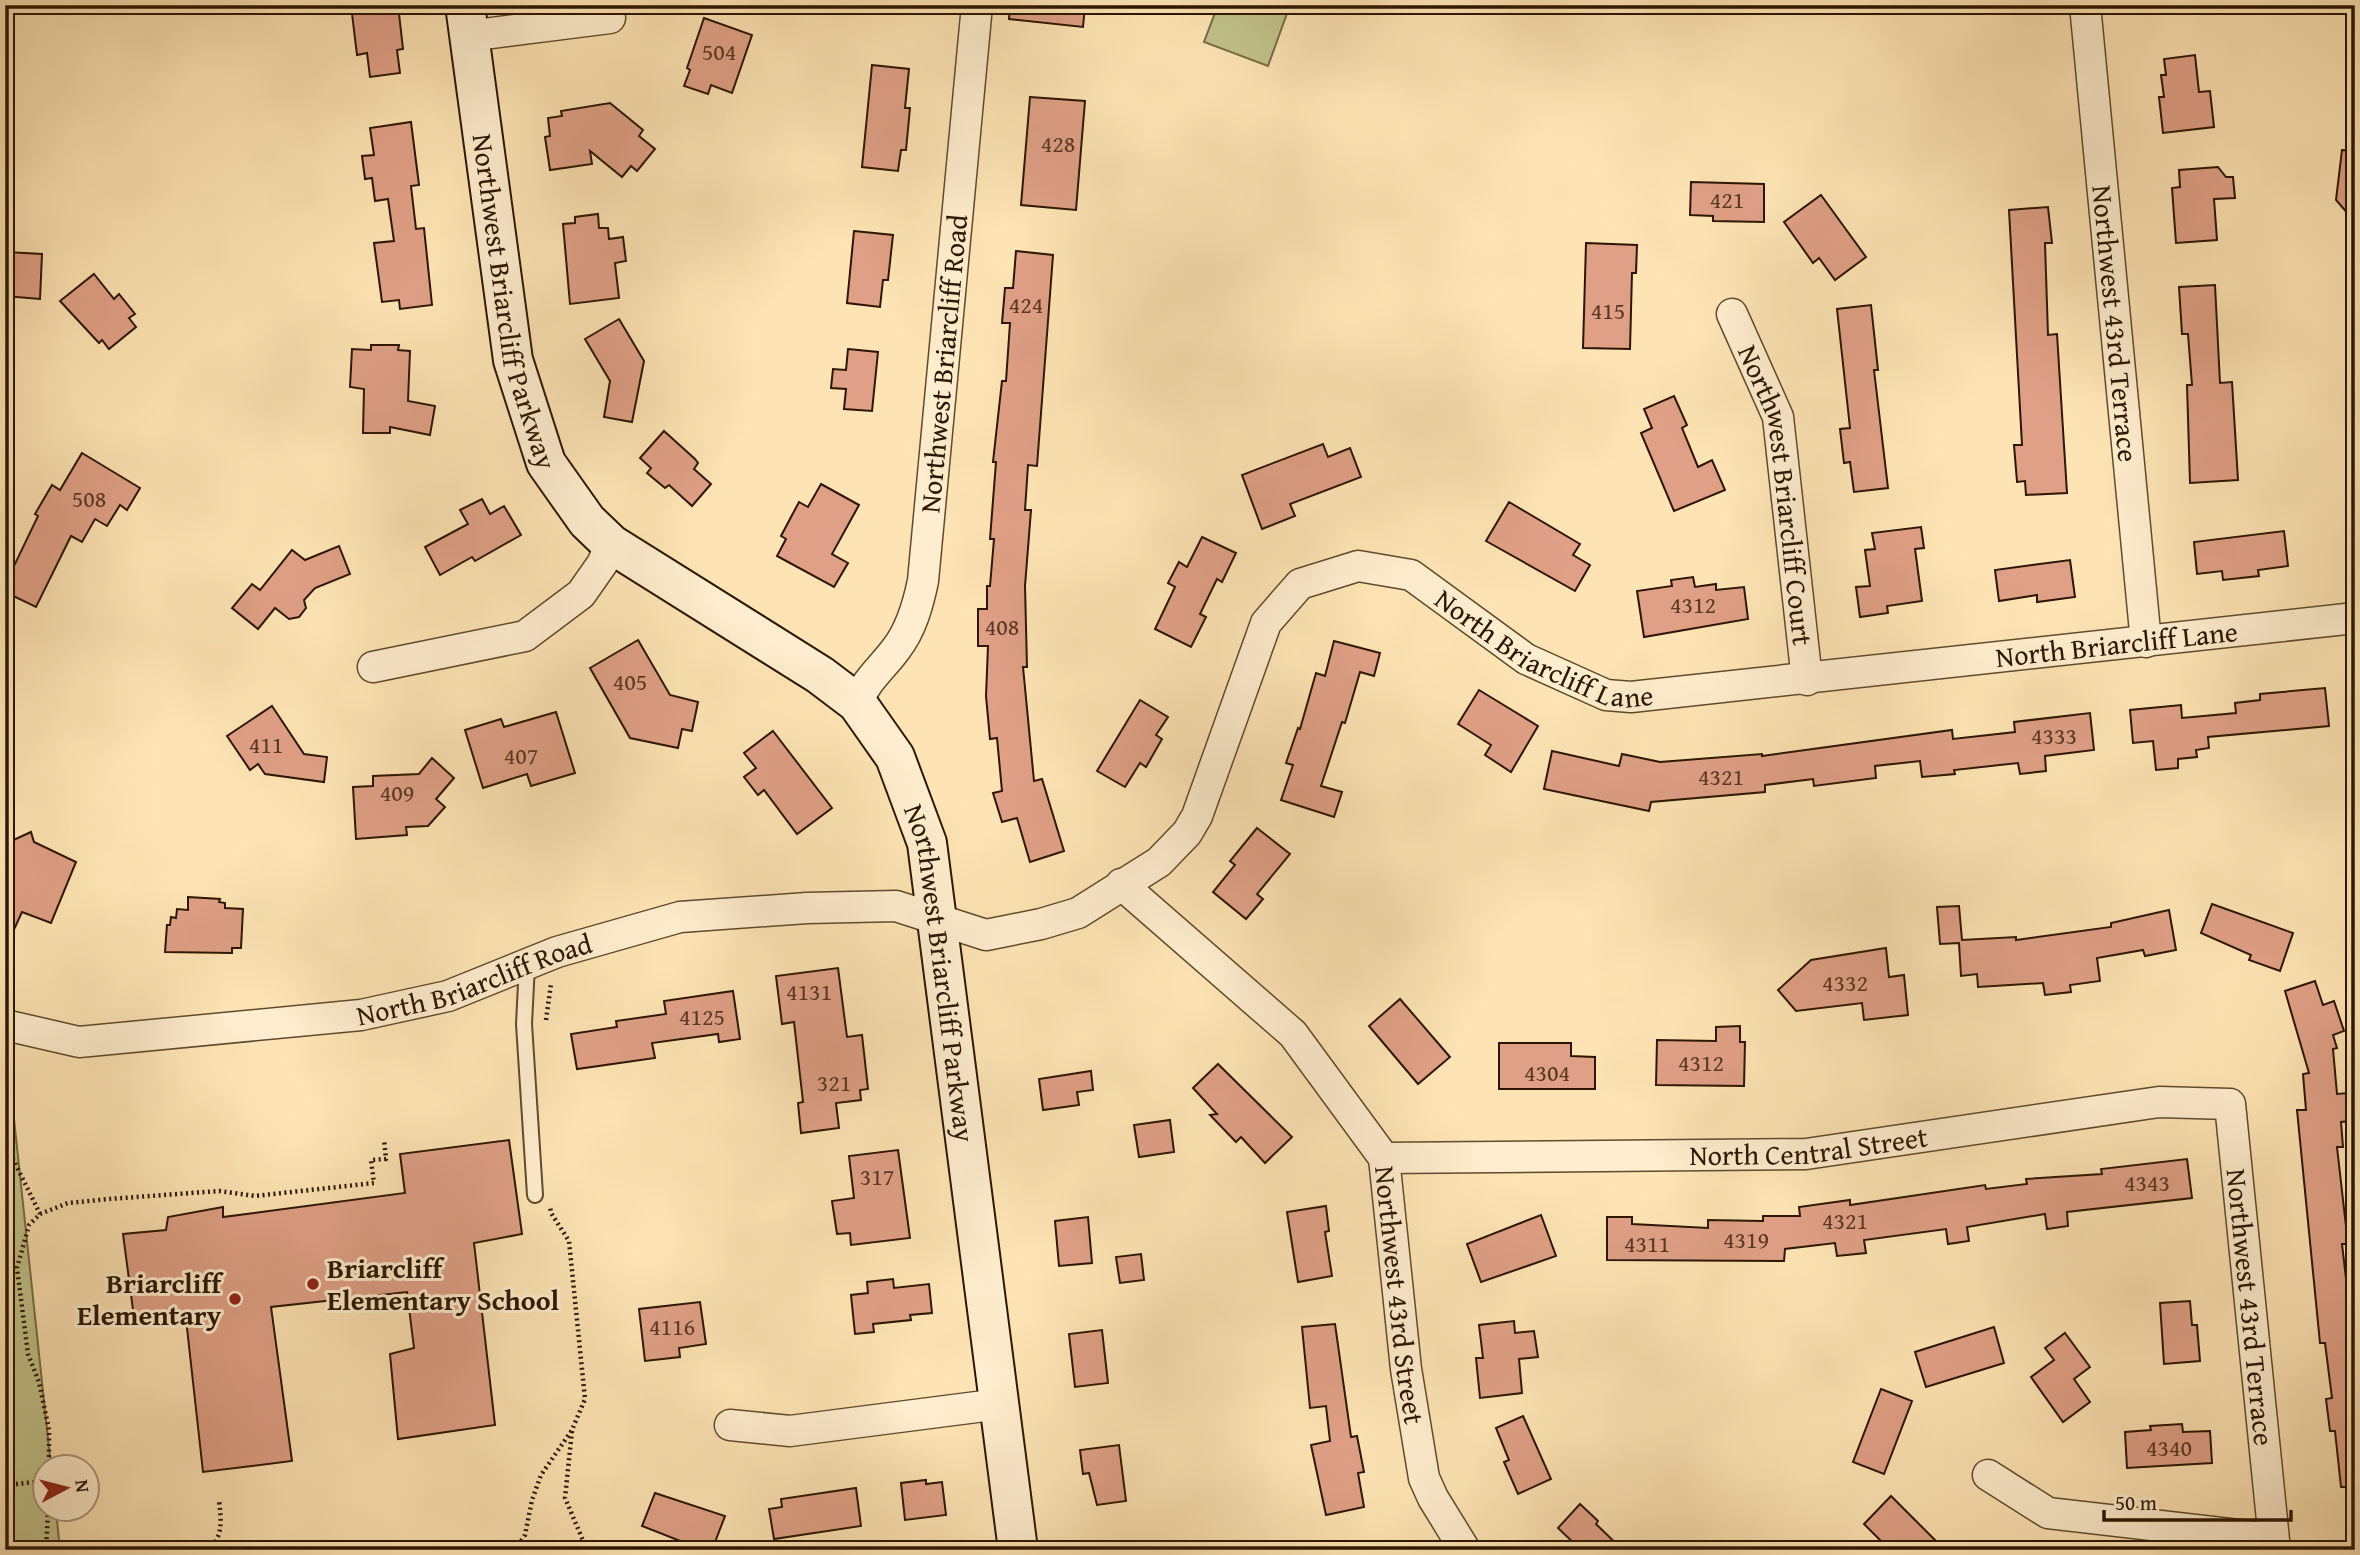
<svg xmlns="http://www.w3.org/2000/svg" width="2360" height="1555" viewBox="0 0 2360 1555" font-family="'Gentium Book Plus',serif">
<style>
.green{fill:#c2c48b;stroke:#776d46;stroke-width:2}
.building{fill:#e0a087;stroke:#2c1600;stroke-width:2}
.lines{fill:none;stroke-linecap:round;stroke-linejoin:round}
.lane-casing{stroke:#604a2d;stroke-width:18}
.street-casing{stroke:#604a2d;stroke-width:33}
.secondary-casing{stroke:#2c1600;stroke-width:42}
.path{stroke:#2c1600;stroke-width:4.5;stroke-dasharray:2 3.5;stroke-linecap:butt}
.lane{stroke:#feedce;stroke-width:14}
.street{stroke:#feedce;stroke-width:30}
.secondary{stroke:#feedce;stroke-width:38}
.poi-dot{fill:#8f2418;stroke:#feedce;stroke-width:2.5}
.labels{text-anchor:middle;stroke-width:6;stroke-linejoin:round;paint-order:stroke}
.number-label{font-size:24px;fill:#593822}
.street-label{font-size:28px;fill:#2c1600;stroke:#feedce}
.poi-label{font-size:28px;font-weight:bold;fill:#2c1600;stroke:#feedce;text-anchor:start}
</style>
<rect width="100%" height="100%" fill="#fee4b4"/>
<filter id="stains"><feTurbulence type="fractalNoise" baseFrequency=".00286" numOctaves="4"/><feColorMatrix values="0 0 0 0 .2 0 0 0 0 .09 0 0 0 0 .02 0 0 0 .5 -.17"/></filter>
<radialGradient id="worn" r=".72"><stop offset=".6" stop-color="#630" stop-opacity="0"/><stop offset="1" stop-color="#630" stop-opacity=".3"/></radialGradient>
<g class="green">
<path d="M1218 5H1290L1268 66 1204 42Z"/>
<path d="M12 1100 51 1467 46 1468V1510H56L60 1550H5V1101Z"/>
</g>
<g class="building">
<path d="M351 5H398L403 49 397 50 400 73 370 77 367 53 357 55Z"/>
<path d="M1010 5H1085L1083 27 1009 19Z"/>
<path d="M704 18 752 35 732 93 711 85 708 94 684 86 690 70 687 68Z"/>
<path d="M2195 55 2199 92 2210 91 2214 127 2163 133 2159 97H2164L2161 75H2166L2164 59Z"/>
<path d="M872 65 909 69 905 108H910L906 150H901L898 171 862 167Z"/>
<path d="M1030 97 1085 101 1076 210 1021 205Z"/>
<path d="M610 103 643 130 639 136 655 149 637 171 631 166 622 177 590 151 592 164 550 170 545 137 550 136 548 118 562 116 561 111Z"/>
<path d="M411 122 419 185 411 186 416 229 424 228 432 305 400 309 399 300 382 302 374 243 394 241 388 199 375 201 372 178 365 179 362 156 374 155 370 128Z"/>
<path d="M2342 150 2355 151V222L2336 200Z"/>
<path d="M2218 167 2226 177H2233L2235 198 2214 199 2217 240 2176 243 2172 188 2180 187 2179 170Z"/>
<path d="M1691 182 1764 184V222L1713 221V216L1690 215Z"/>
<path d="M1821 195 1866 257 1835 280 1819 258 1813 263 1784 222Z"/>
<path d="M2048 207 2052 243H2045L2048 335 2057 334 2067 493 2026 495 2025 481 2017 482 2014 445H2022L2009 210Z"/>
<path d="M598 214 599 228H608L609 239 623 237 626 261 615 263 619 298 570 304 563 224 575 223V217Z"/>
<path d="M854 231 893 235 888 280H883L880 307 847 303Z"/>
<path d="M1586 243 1637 245 1636 273H1632L1630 349 1583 348Z"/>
<path d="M1016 251 1053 255 1037 466 1028 465 1025 510H1031L1025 586 1027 667H1023L1034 781 1042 779 1064 851 1030 862 1017 818 1002 822 993 793 1002 791 997 738 990 739 986 696 988 646H978V609H987V586H990L994 539H990L996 462H993L1002 381H1006L1010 323H1002L1005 288H1013Z"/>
<path d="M6 252 42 254 40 299 5 296Z"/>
<path d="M94 274 114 299 119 294 135 314 129 318 136 327 109 349 102 340 99 343 60 301Z"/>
<path d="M2215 285 2220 383 2232 382 2238 480 2190 483 2187 385H2192L2188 334H2182L2179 287Z"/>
<path d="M1871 305 1878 370H1874L1888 488 1854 492 1850 462 1844 463 1840 429 1850 428 1837 309Z"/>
<path d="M619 319 644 361 632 422 604 417 610 381 585 339Z"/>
<path d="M371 345H399L398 350 410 351 408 401 435 406 430 435 390 427V433H363L364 389 350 387 352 349 371 350Z"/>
<path d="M848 349 878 352 872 411 844 409 846 389 831 388 833 369 846 370Z"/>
<path d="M1674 396 1687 425 1682 428 1698 467 1712 460 1725 490 1674 511 1641 433 1652 428 1644 409Z"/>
<path d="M664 431 695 459 698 463 694 469 711 484 692 506 669 485 665 488 647 473 651 468 640 458Z"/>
<path d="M1323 444 1328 457 1350 448 1361 477 1290 504 1295 516 1262 529 1242 475Z"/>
<path d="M82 453 140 488 127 510 120 505 107 526 95 519 82 542 71 536 36 607 5 592V559L15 564 38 516 35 514 52 485 60 490Z"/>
<path d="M821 484 859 505 832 554 848 563 834 587 777 556 786 539 781 536 799 502 808 507Z"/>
<path d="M482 499 490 514 504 506 521 535 475 561 472 557 440 575 425 547 468 524 460 510Z"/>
<path d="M1509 502 1580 544 1573 555 1590 565 1575 591 1486 541Z"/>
<path d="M1921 527 1924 548 1915 549 1922 601 1887 606 1888 613 1860 617 1856 587 1870 586 1865 550 1875 549 1872 533Z"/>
<path d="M2284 531 2288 566 2258 570 2259 576 2223 580 2222 571 2197 574 2194 542Z"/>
<path d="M1202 537 1236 553 1222 582 1217 579 1200 614 1206 617 1191 647 1155 629 1175 587 1168 583 1179 562 1187 567Z"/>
<path d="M339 546 350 574 315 588 304 600 306 608 299 617 289 619 275 608 258 629 232 608 252 584 260 590 292 550 305 560Z"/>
<path d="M2070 560 2075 597 2037 602V595L1999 601 1995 570Z"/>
<path d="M1693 577 1695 587 1716 584V590L1744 587 1748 619 1644 637 1637 591 1672 586 1671 580Z"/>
<path d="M638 640 670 695 698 702 692 731 682 729 678 748 630 738 590 668Z"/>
<path d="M1334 641 1380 653 1374 676 1360 672 1345 723 1342 722 1321 786 1342 792 1334 817 1281 800 1293 765 1286 763 1298 728 1300 729 1316 673 1325 676Z"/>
<path d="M2325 688 2329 726 2208 737 2209 748 2196 750 2197 757 2178 759V768L2156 770 2153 741 2133 743 2130 710 2181 705 2182 718 2236 713 2235 703 2260 700V694Z"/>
<path d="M1479 690 1538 726 1511 772 1485 755 1491 745 1458 724Z"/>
<path d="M1140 700 1168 717 1156 735 1162 739 1146 767 1140 763 1125 787 1097 771Z"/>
<path d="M272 706 304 754 327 757 324 782 265 774 258 764 250 770 227 736Z"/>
<path d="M556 712 575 773 531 786 527 774 483 788 465 730 501 719 504 727Z"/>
<path d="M2090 713 2094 750 2045 756 2046 771 2020 774 2018 763 1954 770 1955 774 1922 777 1920 761 1875 766 1876 778 1814 786 1813 779 1765 785V792L1651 802 1649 811 1544 789 1552 751 1619 766 1622 754 1660 762 1762 754V756L1952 730 1953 739 2015 732 2014 722Z"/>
<path d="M773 731 832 808 797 834 764 790 758 795 744 777 756 768 744 753Z"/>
<path d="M432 758 454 778 436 799 445 807 428 826 406 827 407 835 356 839 353 787 373 786V776L419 774Z"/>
<path d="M1257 828 1290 854 1257 894 1263 899 1246 919 1213 892 1235 865 1230 861Z"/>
<path d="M31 832 34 842 76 862 51 923 22 912 5 949V851L9 842Z"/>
<path d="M188 897 220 899 219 902 225 903V908L243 909 241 948H232V953L165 952 167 925H170L171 917 176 918 177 909 188 910Z"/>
<path d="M2212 904 2293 933 2280 971 2249 960 2251 955 2201 933Z"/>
<path d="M1959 906 1962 940 2016 937V940L2111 927V923L2169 910 2176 950 2145 956 2143 950 2097 958 2100 981 2070 985 2071 992 2045 995 2043 983 1978 987 1977 974 1961 976 1959 943 1940 944 1937 907Z"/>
<path d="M1886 948 1889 977 1904 975 1908 1015 1864 1020 1862 1003 1796 1011 1778 990 1811 960Z"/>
<path d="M838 968 847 1037 862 1035 868 1089 860 1090 861 1100 836 1103 839 1128 801 1133 798 1103 803 1102 794 1022 782 1024 776 976Z"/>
<path d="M2315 981 2323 1005 2334 1001 2344 1031 2333 1035 2337 1048 2333 1049 2337 1094 2348 1093 2350 1121 2341 1122 2343 1147H2337L2348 1244H2342L2347 1287H2355V1312H2349L2355 1361V1487H2341L2335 1431H2330L2326 1399 2332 1398 2325 1343H2320L2297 1110H2306L2303 1074 2309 1073 2285 991Z"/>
<path d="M733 991 740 1039 719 1042 718 1034 652 1043 655 1058 577 1069 571 1034 617 1027 616 1021 666 1014 664 1001Z"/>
<path d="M1400 999 1450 1057 1418 1084 1369 1026Z"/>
<path d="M1740 1026V1042H1745L1744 1086 1656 1085 1657 1040 1716 1041V1027Z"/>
<path d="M1499 1043H1571V1056L1595 1057V1089H1499Z"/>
<path d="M1218 1064 1292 1137 1265 1163 1241 1137 1236 1142 1210 1115 1217 1114 1193 1088Z"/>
<path d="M1091 1071 1093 1090 1077 1092 1079 1105 1043 1110 1039 1079Z"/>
<path d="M1170 1120 1174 1152 1139 1157 1134 1125Z"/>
<path d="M509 1140 522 1234 474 1243 495 1425 398 1439 390 1354 414 1348 407 1292 271 1307 292 1461 203 1472 186 1319 135 1325 123 1234 166 1230 168 1217 223 1207V1217L405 1193 400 1154Z"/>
<path d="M898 1150 910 1238 851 1245 850 1233 837 1234 832 1201 854 1198 849 1156Z"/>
<path d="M2187 1159 2192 1198 2067 1212 2068 1226 2047 1229 2045 1214 1967 1227 1969 1241 1948 1244 1946 1229 1864 1240 1866 1253 1837 1256 1835 1243 1785 1249 1784 1261 1607 1260V1217H1632V1224L1708 1228V1220L1763 1221V1216H1800L1799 1207 1850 1200V1205L1985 1185 1986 1189 2027 1184 2026 1179 2102 1174 2101 1169Z"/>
<path d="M1326 1206 1329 1231 1325 1232 1332 1276 1298 1282 1287 1212Z"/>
<path d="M1541 1215 1556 1256 1481 1282 1467 1244Z"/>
<path d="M1088 1217 1092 1263 1059 1266 1055 1221Z"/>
<path d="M1141 1254 1144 1280 1120 1283 1116 1257Z"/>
<path d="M893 1279 894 1288 929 1284 932 1313 910 1315 911 1320 873 1324 874 1332 855 1334 851 1295 868 1293 867 1282Z"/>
<path d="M2190 1301 2192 1325H2197L2200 1361 2164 1364 2160 1303Z"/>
<path d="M700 1302 706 1344 679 1348 680 1357 645 1361 639 1309Z"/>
<path d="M1514 1321 1515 1333 1534 1331 1538 1357 1519 1359 1522 1393 1480 1398 1476 1358H1483L1479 1325Z"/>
<path d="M1335 1324 1351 1437 1357 1436 1364 1472 1358 1473 1364 1507 1326 1515 1311 1445 1330 1441 1326 1406 1310 1408 1302 1327Z"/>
<path d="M1994 1327 2004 1363 1926 1387 1915 1352Z"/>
<path d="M1102 1330 1108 1383 1075 1387 1069 1334Z"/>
<path d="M2065 1333 2090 1367 2074 1379 2090 1402 2063 1422 2031 1377 2054 1360 2045 1348Z"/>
<path d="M1881 1389 1912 1401 1884 1474 1853 1462Z"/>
<path d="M1523 1416 1551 1479 1518 1494 1504 1462 1509 1460 1496 1428Z"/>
<path d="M2182 1424 2183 1432 2210 1431 2212 1463 2127 1468 2125 1432 2151 1430 2150 1426Z"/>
<path d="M1119 1445 1126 1501 1097 1505 1089 1473 1083 1474 1080 1450Z"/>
<path d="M926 1480V1484L942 1482 946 1515 905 1520 901 1483Z"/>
<path d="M856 1488 861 1526 774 1539 769 1509 782 1507 781 1499Z"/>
<path d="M655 1493 725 1516 712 1550H703L642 1526Z"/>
<path d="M1891 1496 1945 1550H1890L1864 1524Z"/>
<path d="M1580 1504 1598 1521 1596 1524 1623 1550H1581L1558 1528Z"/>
</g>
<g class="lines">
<g class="lane-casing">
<path id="lane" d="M527 964 524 1024 535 1195"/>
</g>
<g class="street-casing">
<g id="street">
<path id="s1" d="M2085 5 2146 642"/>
<path d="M468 36 610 18"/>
<path id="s2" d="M1732 314 1778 417 1807 680"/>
<path d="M373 667 525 636 581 594 602 564 611 544"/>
<path id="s3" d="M857 703C865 681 883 667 896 649 911 630 918 605 923 581L977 5"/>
<path id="s4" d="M1121 884 1293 1034 1384 1158 1406 1369 1424 1478 1433 1498 1465 1550"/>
<path id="s5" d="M5 1025 79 1042 361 1015 448 996 557 952 680 917 807 908 896 906 986 935 1041 924 1078 913 1159 862 1187 833 1197 816 1266 623 1300 584 1358 566 1411 575 1526 659 1606 695 1631 697 2355 618"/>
<path id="s6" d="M1384 1158 1806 1154 2159 1102 2230 1104 2275 1550"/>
<path d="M730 1425 790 1431 1000 1404"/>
<path d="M1988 1475 2048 1513 2273 1539"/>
</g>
</g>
<g class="secondary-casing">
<g id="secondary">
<path id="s7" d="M465 5 513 360 546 463 587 521 611 544 820 675 857 703 895 757 927 843 1018 1550"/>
</g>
</g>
<g class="path">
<path d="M546 1020 551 984"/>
<path d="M5 1132 11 1155 40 1214"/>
<path d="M572 1431 565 1498 587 1550"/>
<path d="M49 1468V1430L39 1382 28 1354 17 1268 29 1225 40 1214 68 1203 109 1199 219 1191 255 1196 374 1183 371 1160 386 1159 384 1139"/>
<path d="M5 1485 46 1481"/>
<path d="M46 1550 48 1510"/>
<path d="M208 1550C224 1536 221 1520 219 1500"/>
<path d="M515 1550 525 1535 532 1500 541 1475 572 1430 585 1399 569 1241 551 1213 550 1206"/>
</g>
<use href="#lane" class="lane"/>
<use href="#street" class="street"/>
<use href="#secondary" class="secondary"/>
</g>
<g class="poi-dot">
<circle cx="313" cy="1284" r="7"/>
<circle cx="235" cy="1299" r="7"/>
</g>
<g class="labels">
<g class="number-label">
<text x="719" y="60">504</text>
<text x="1058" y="152">428</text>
<text x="1727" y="208">421</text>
<text x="1026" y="313">424</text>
<text x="1608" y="319">415</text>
<text x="89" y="507">508</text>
<text x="1693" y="613">4312</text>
<text x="1002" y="635">408</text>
<text x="630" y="690">405</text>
<text x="2054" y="744">4333</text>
<text x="266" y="753">411</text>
<text x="521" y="764">407</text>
<text x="1721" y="785">4321</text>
<text x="397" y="801">409</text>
<text x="1845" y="991">4332</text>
<text x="809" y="1000">4131</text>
<text x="702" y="1025">4125</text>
<text x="1701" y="1071">4312</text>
<text x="1547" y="1081">4304</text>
<text x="834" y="1091">321</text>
<text x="877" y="1185">317</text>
<text x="2147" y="1191">4343</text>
<text x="1845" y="1229">4321</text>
<text x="1746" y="1248">4319</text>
<text x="1647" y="1252">4311</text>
<text x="672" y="1335">4116</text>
<text x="2169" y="1456">4340</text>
</g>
<g class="street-label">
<text dy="10" stroke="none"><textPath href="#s7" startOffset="301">Northwest Briarcliff Parkway</textPath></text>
<text dy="10" stroke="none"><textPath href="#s1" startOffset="320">Northwest 43rd Terrace</textPath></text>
<text dy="10" stroke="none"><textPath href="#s3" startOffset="359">Northwest Briarcliff Road</textPath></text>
<text dy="10" stroke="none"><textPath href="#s2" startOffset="189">Northwest Briarcliff Court</textPath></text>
<text dy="10" stroke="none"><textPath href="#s5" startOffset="1782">North Briarcliff Lane</textPath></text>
<text dy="10" stroke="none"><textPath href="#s5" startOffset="2370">North Briarcliff Lane</textPath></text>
<text dy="10" stroke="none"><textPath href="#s7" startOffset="1152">Northwest Briarcliff Parkway</textPath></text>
<text dy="10" stroke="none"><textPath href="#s5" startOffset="478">North Briarcliff Road</textPath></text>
<text dy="10" stroke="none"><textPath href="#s6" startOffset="425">North Central Street</textPath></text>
<text dy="10" stroke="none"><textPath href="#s4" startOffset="520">Northwest 43rd Street</textPath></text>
<text dy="10" stroke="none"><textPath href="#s6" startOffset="1054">Northwest 43rd Terrace</textPath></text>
</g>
<g class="poi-label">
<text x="327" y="1278">Briarcliff<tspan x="327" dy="32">Elementary School</tspan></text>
<text x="221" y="1293" text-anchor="end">Briarcliff<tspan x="221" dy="32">Elementary</tspan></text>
</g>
</g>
<rect width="2360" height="1555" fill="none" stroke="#fee4b4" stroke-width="28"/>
<rect x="7" y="7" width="2346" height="1541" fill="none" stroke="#2c1600" stroke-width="3.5"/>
<rect x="14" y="14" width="2332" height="1527" fill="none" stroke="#2c1600" stroke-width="2"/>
<g transform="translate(66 1488) rotate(83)"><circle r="33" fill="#feedce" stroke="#aa977c" stroke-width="2"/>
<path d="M0-5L12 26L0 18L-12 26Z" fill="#8f2418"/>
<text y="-10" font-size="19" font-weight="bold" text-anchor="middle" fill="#2c1600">N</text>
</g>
<path d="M2104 1510v10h187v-10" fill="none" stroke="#2c1600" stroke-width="3.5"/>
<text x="2115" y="1510" font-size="21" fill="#2c1600" stroke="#feedce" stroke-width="5" paint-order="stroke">50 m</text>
<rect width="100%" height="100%" filter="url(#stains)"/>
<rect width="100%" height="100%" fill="url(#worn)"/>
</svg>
